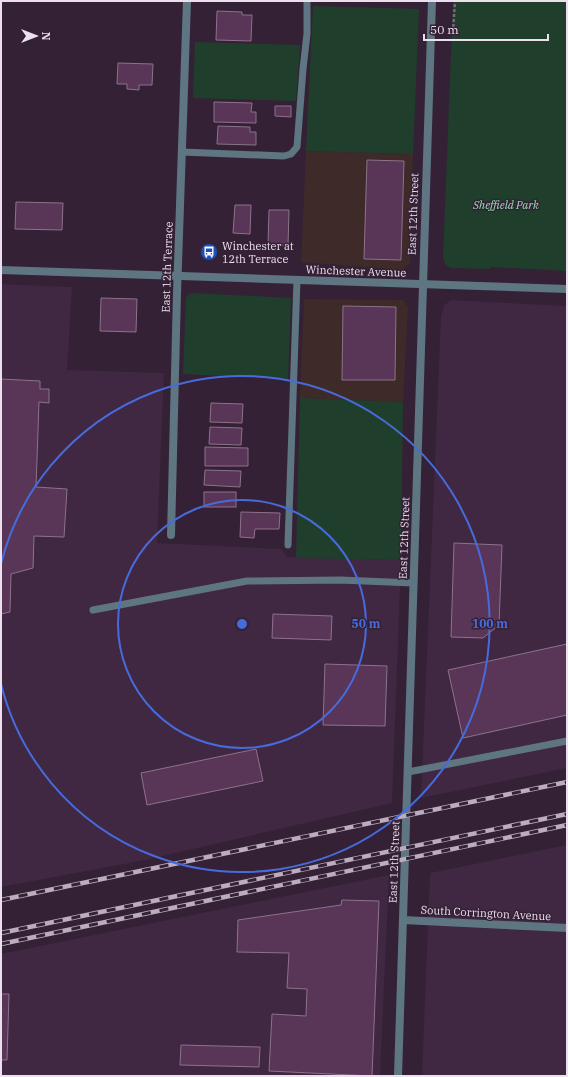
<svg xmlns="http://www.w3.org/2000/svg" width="568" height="1077" viewBox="0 0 568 1077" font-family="'IBM Plex Serif',serif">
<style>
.commercial{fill:#3e2a29}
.built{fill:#402742}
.green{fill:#1f3f2c}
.building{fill:#593558;stroke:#8c738a}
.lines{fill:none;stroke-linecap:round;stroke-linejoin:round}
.path{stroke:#7a697c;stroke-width:2.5;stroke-dasharray:3 2;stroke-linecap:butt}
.service{stroke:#5e7681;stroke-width:7}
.minor{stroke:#5e7681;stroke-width:8}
.tertiary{stroke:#5e7681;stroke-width:8}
.rail-casing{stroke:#bbadbd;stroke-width:4.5}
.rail{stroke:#342136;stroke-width:3;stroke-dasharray:9;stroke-linecap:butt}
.ring{fill:none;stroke:#476bdc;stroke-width:2}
.labels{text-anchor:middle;stroke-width:3;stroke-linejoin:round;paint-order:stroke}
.park-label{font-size:11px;font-style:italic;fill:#90e0b0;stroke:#342136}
.street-label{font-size:11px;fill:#ede0ee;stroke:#342136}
.poi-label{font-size:11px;fill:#ede0ee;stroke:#342136;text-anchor:start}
.centre{fill:#476bdc;stroke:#342136;stroke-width:2}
.ring-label{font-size:12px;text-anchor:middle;font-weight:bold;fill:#476bdc;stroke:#342136;stroke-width:3;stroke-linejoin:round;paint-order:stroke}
</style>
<rect width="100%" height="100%" fill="#342136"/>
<g class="commercial">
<path d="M306 151 413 154 410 263 402 270 301 262Z"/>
<path d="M304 299 403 300 408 307 403 402 300 398Z"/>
</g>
<g class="built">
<path d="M1 284 72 287 67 370 164 373 157 543 281 549 287 557 401 560 392 803 145 860 1 887Z"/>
<path d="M451 300 567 306V768L421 798 441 316 444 305Z"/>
<path d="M567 845V1076H422L430 873Z"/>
<path d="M389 875 380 1076H1V954Z"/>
</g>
<g class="green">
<path d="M453 1H567V271L492 267 489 269 451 268 446 265 443 259Z"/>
<path d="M313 6 419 9 413 154 306 151Z"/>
<path d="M195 42 300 45 296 101 193 98Z"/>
<path d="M193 293 291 298 288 379 183 374 186 298 189 294Z"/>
<path d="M300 398 403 402 401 560 296 558Z"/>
</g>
<g class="building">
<path d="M217 11 242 12V15H252L251 41 216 40Z"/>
<path d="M118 63 153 64 152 85H139V90L127 89V84H117Z"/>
<path d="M214 102 252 103 251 112H256V123L214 122Z"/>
<path d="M275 106H291V117L275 116Z"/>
<path d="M218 126 250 127V132H256V145L217 144Z"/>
<path d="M367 160 404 161 401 260 364 259Z"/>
<path d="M16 202 63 203 62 230 15 229Z"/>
<path d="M235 205H251L250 234 233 233Z"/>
<path d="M269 210H289L288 246 268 245Z"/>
<path d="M101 298 137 299 136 332 100 331Z"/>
<path d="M343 306 396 307 395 380H342Z"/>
<path d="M1 379 40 381V389H49V403L39 402 36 487 67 489 64 537 34 536 33 568 11 574 10 612 1 614Z"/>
<path d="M211 403 243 404 242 423 210 422Z"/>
<path d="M210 427 242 428 241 445 209 444Z"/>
<path d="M205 447 248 448V466H205Z"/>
<path d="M205 470 241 471 240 487 204 485Z"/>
<rect x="204" y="492" width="32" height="15"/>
<path d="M241 512 280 513 279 529H255L254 538 240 537Z"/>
<path d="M454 543 502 545 499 625 483 638 451 637Z"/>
<path d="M273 614 332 616 331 640 272 638Z"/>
<path d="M567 644V715L463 738 448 670Z"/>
<path d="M325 664 387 666 385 726 323 725Z"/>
<path d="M256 749 263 781 147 805 141 773Z"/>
<path d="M342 900 379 901 372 1076 269 1071 272 1014 306 1016 307 989 287 988 289 953 237 952 238 920 341 905Z"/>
<path d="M1 994H9L7 1060H1Z"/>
<path d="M181 1045 260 1047 259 1067 180 1065Z"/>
</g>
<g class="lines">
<path class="path" d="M453 32 455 1"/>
<g class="service">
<path d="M182 152 284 156 291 154 297 147 303 69 307 34V1"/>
<path d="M288 545 297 280"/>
<path d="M93 610 247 581 340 580 413 583"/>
<path d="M408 772 567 741"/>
</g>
<g class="minor">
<path d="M1 270 567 289"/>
<path d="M171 535 177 293 187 1"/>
<path d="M403 920 567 928"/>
</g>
<path class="tertiary" d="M398 1076C411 718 419 359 432 1"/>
<g class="rail-casing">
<g id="rail">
<path d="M1 900 567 782"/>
<path d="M1 933 567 814"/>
<path d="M1 944 567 825"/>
</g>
</g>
<use href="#rail" class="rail"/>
</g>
<g class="ring">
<circle cx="242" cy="624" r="124"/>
<path d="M1 564A248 248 0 1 1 1 684"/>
</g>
<defs>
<g id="bus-disc" transform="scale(0.9)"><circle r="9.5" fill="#1a4fb4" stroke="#342136"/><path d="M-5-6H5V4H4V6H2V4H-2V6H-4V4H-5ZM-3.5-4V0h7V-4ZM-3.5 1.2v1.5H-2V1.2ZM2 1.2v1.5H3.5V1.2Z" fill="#fff"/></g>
</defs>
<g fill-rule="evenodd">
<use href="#bus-disc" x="209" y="252"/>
</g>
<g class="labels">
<g class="park-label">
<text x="506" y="209">Sheffield Park</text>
</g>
<g class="street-label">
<text transform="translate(413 214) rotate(-88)" y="4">East 12th Street</text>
<text transform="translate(167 267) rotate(-88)" y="4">East 12th Terrace</text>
<text transform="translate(356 271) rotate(2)" y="4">Winchester Avenue</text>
<text transform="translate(404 538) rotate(-88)" y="4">East 12th Street</text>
<text transform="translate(394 862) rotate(-88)" y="4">East 12th Street</text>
<text transform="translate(486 913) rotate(3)" y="4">South Corrington Avenue</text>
</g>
<g class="poi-label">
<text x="222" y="250">Winchester at<tspan x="222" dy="13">12th Terrace</tspan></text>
</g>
</g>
<circle cx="242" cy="624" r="6" class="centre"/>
<g class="ring-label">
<text x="366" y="628">50 m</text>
<text x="490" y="628">100 m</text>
</g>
<rect width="568" height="1077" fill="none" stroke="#ede0ee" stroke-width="4"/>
<g transform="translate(36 36) rotate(90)" stroke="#342136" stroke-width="3" paint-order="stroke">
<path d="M0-3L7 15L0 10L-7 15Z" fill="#ede0ee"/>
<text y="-6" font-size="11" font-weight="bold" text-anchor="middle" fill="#ede0ee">N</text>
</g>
<path d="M424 34v6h124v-6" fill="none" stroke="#ede0ee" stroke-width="2"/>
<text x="430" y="34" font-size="12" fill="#ede0ee" stroke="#342136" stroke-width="3" paint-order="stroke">50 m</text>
</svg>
